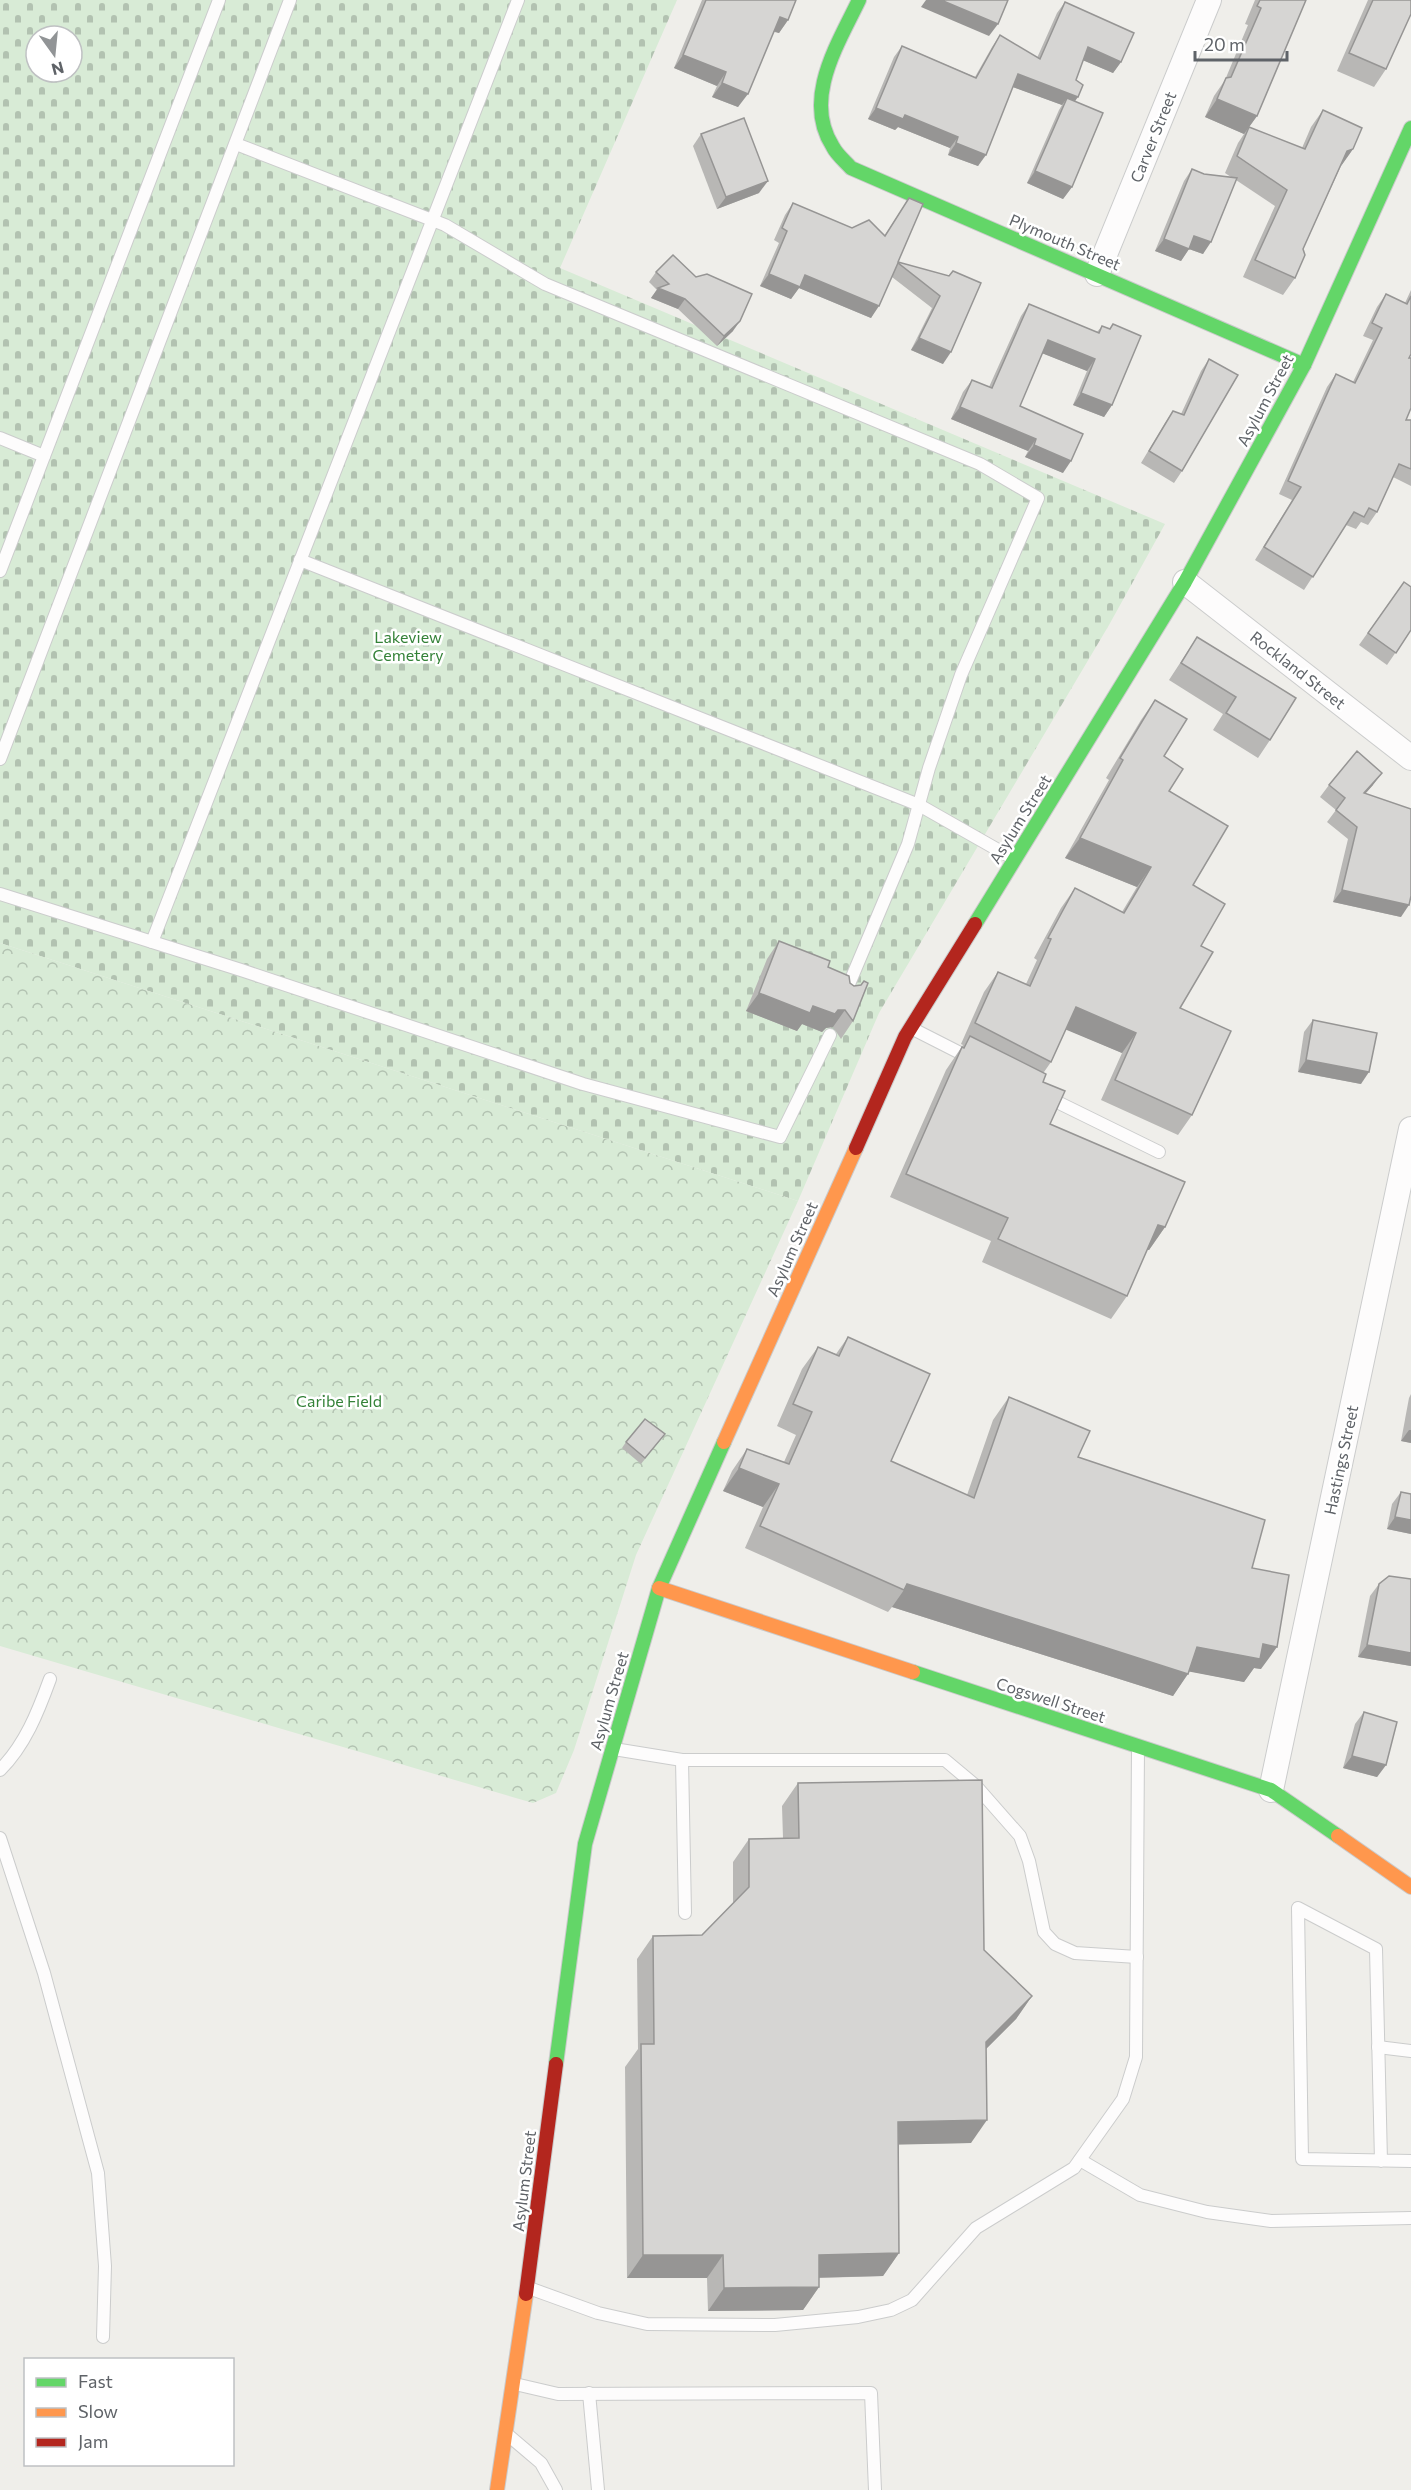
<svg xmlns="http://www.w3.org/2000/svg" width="1411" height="2490" viewBox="0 0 1411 2490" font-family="Commissioner,sans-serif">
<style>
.cemetery{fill:url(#cemetery-stones);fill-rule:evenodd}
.park{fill:url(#park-crowns)}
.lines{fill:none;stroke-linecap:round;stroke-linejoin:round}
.lane-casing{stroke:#cbcccc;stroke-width:14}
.street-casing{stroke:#cbcccc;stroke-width:26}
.fast-casing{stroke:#cacacb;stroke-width:16}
.slow-casing{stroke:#cacacb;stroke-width:16}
.jam-casing{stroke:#cacacb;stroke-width:16}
.lane{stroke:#fdfcfc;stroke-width:12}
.street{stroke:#fdfcfc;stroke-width:24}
.fast{stroke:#63d668;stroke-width:14}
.slow{stroke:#ff974d;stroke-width:14}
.jam{stroke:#b3261e;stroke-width:14}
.wall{fill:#b8b7b5}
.shaded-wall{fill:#969594}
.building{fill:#d6d5d3;stroke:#969594;stroke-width:1.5}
.labels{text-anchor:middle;stroke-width:5;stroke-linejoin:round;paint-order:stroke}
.street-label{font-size:16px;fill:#5f6368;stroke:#fff}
.park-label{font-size:16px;fill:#348238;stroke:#fff}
</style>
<defs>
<pattern id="cemetery-stones" width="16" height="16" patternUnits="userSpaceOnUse" patternTransform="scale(1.5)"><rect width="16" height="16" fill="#d8ebd6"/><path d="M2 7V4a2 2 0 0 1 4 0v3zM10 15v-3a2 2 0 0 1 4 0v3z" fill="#b2c2b1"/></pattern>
<pattern id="park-crowns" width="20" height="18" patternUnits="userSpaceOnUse" patternTransform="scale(1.5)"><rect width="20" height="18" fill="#d8ebd6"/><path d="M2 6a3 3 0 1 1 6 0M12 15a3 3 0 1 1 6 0" fill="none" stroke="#b2c2b1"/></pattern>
</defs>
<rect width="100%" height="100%" fill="#efeeea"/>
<path class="cemetery" d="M0 0H677L560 268 1165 524 1109 625 879 1013 798 1201 0 943ZM36 36H72V72H36Z"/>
<path class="park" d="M0 943 798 1201 636 1555 574 1750 556 1793 533 1803 0 1646Z"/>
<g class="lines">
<g class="lane-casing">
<g id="lane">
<path d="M236 144 445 225 545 284 980 464 1038 498 961 675 929 768 908 844 844 996"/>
<path d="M0 438 44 456"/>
<path d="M300 560 919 805 1014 859"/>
<path d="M0 571 219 0"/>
<path d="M0 759 290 0"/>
<path d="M0 894 241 970 583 1084 780 1137 830 1035"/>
<path d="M152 942 518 0"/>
<path d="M913 1029 972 1059"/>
<path d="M1047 1097 1159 1152"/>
<path d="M614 1749 682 1760H945L976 1786 1020 1836 1029 1861 1044 1932 1055 1944 1075 1953 1137 1957"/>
<path d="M682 1760 685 1913"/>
<path d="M0 1770C25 1745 38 1712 50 1679"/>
<path d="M0 1838 44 1973 98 2173 105 2266 103 2337"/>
<path d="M1378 2047 1411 2051"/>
<path d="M1080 2160 1140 2195 1207 2212 1271 2221 1411 2218"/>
<path d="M1381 2161 1376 1949 1298 1908 1302 2159 1411 2161"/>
<path d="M529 2288 598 2313 647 2324 775 2325 858 2317 891 2310 912 2300 976 2228 1074 2168 1123 2099 1136 2057 1138 1747"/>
<path d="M515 2384 558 2394 871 2393 875 2490"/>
<path d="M589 2393 598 2490"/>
<path d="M508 2435 541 2463 556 2490"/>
</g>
</g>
<g class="street-casing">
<g id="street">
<path d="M1097 274 1209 0"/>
<path d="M1185 582 1411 758"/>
<path d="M1271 1790 1411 1129"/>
</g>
</g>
<g class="fast-casing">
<g id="fast">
<path d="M859 0C838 44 802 99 833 147 837 155 845 161 851 168L1304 365"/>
<path d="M975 924 1185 582 1304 365 1411 128"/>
<path d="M913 1672 1271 1790 1338 1836"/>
<path d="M556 2064 585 1844 659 1588 724 1442"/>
</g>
</g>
<g class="slow-casing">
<g id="slow">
<path d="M724 1442 856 1148"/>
<path d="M659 1588 913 1672"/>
<path d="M1338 1836 1411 1887"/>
<path d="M497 2490 526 2294"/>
</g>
</g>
<g class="jam-casing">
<g id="jam">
<path d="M856 1148 905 1037 975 924"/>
<path d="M526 2294 556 2064"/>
</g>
</g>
<use href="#lane" class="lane"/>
<use href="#street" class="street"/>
<use href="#fast" class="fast"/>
<use href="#slow" class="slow"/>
<use href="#jam" class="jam"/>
</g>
<g class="wall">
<path d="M702 0H796L788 20 779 33 774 32 738 107 712 97 717 86 674 68Z"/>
<path d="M1255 0H1306L1257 116 1249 127 1302 148 1311 127 1323 110 1353 149 1341 166 1303 249 1295 278 1283 295 1243 277 1275 206 1236 180 1203 254 1189 249 1181 261 1155 251 1184 181 1192 169 1204 174 1231 177 1225 173 1238 143 1244 134 1205 117 1214 96 1225 80 1248 25 1245 24Z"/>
<path d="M1368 0H1411L1386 69 1374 87 1337 71Z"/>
<path d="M1065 2 1121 62 1113 73 1083 60 1076 80 1072 187 1063 199 1027 183 1059 110 1062 105 1013 87 978 166 948 155 950 148 898 127 895 130 868 119 894 57 902 46 975 77 992 47 1000 35 1037 58 1057 13Z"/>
<path d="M701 134 759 193 717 209 693 146Z"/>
<path d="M909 198 898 262 949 276 943 364 911 350 932 308 892 277 871 318 799 288 791 299 760 286 779 243 774 240 785 215 793 203 852 228 885 235Z"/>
<path d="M656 272 733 331 717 346 678 309 651 298 657 290 649 282Z"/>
<path d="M1411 290V354L1409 358 1406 420H1411V486L1393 477 1377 512 1368 525 1361 522 1356 529 1346 525 1304 590 1255 560 1292 500 1279 494 1327 387 1336 374 1353 382 1373 340 1363 336 1377 307 1386 294 1405 303Z"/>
<path d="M1029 304 1097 332 1102 326 1110 329 1113 324 1112 405 1104 417 1073 405 1087 371 1042 353 1020 406 1063 473 1025 457 1028 451 951 419 963 392 972 380 989 387 1021 316Z"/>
<path d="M1209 359 1182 471 1174 483 1141 463 1165 423 1173 411 1181 414 1201 371Z"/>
<path d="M1404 582 1411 630 1387 665 1359 645Z"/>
<path d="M1197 637 1270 740 1258 758 1213 730 1223 714 1169 680Z"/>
<path d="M1155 700 1169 791 1193 885 1201 946 1180 1008 1192 1115 1178 1135 1101 1100 1122 1053 1066 1029 1051 1062 1044 1072 1043 1082 1050 1124 1165 1227 1149 1250H1147L1127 1296 1111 1319 982 1262 991 1241 890 1197 946 1070 963 1045 961 1044 984 992 998 972 1026 984 1037 960 1034 958 1061 908 1075 888 1122 912 1137 887 1065 858 1109 780 1106 778 1141 720Z"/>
<path d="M1329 785H1373L1365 794 1401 917 1333 902 1348 839 1327 822 1336 810 1320 797Z"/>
<path d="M779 941 828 967 853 1021 841 1039 833 1027 826 1028 822 1032 802 1024 797 1031 746 1011 767 959Z"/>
<path d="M1313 1020 1361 1084 1298 1072 1304 1032Z"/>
<path d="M848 1337 891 1461 967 1495 993 1420 1009 1397 1078 1457 1252 1568 1261 1669 1254 1668 1244 1682 1189 1671 1173 1696 892 1607 888 1612 745 1548 763 1507 723 1491 732 1471 747 1449 784 1462 796 1435 777 1426 802 1369 818 1347 836 1354Z"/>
<path d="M1411 1394V1443L1401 1441 1409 1398Z"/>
<path d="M660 1440 641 1464 622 1448 626 1442Z"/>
<path d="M1401 1492 1411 1494V1534L1387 1529 1392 1504Z"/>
<path d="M1411 1579V1666L1358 1657 1370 1596 1379 1584Z"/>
<path d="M1364 1712 1386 1765 1377 1777 1343 1768 1355 1724Z"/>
<path d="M798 1783 984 1950 1032 1996 1016 2019 986 2049 971 2143 899 2144V2253L883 2276 819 2278V2287L803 2310 708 2311 707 2278H627L625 2067 638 2049 637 1959 653 1936 702 1935 733 1903V1862L749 1839 783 1838 782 1806Z"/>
</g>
<g class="shaded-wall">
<path d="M926 0H941L998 24 989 36 921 7Z"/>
<path d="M780 17 788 20 779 33 770 30Z"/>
<path d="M1088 47 1121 62 1113 73 1080 59Z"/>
<path d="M683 55 726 72 717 86 674 68Z"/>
<path d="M1018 74 1078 97 1070 108 1067 98 1062 105 1010 86Z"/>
<path d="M722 83 748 94 738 107 712 97Z"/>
<path d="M1217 99 1257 116 1244 134 1205 117Z"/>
<path d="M876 108 905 115 958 137 950 148 898 127 895 130 868 119Z"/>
<path d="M956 143 986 155 978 166 948 155Z"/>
<path d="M1353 149 1341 166 1347 151Z"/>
<path d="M1035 171 1072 187 1063 199 1027 183Z"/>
<path d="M768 181 759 193 717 209 726 197Z"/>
<path d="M1194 236 1211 242 1203 254 1189 249 1181 261 1155 251 1164 239Z"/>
<path d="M769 274 805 275 879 306 871 318 799 288 791 299 760 286Z"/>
<path d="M658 288 685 299 678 309 651 298Z"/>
<path d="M740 321 733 331 717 346 724 336Z"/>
<path d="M919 338 951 352 943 364 911 350Z"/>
<path d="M1048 340 1095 359 1087 371 1039 352Z"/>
<path d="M1081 393 1112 405 1104 417 1073 405Z"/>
<path d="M960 407 1036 439 1028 451 951 419Z"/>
<path d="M1034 445 1071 461 1063 473 1025 457Z"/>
<path d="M1382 773 1373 785 1355 805 1364 793Z"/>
<path d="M1080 838 1151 867 1137 887 1065 858Z"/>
<path d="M1342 890 1409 905 1401 917 1333 902Z"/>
<path d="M759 993 813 1006 838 1010H845L833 1027 826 1028 822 1032 802 1024 797 1031 746 1011Z"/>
<path d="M1076 1007 1136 1033 1122 1053 1062 1028Z"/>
<path d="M1306 1060 1369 1072 1361 1084 1298 1072Z"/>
<path d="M1158 1225 1165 1227 1149 1250 1142 1248Z"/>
<path d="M1409 1430H1411V1443L1401 1441Z"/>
<path d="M739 1468 779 1484 763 1507 723 1491Z"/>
<path d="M1395 1517 1411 1520V1534L1387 1529Z"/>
<path d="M907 1584 1188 1674 1173 1696 892 1607 904 1590Z"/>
<path d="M1263 1644 1277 1647 1261 1669 1254 1668 1244 1682 1181 1670 1197 1647Z"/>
<path d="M1367 1645 1411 1653V1666L1358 1657Z"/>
<path d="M1352 1756 1386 1765 1377 1777 1343 1768Z"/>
<path d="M1032 1996 1016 2019 970 2065 986 2042Z"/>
<path d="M987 2120 971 2143 882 2145 898 2122Z"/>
<path d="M899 2253 883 2276 803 2278 819 2255Z"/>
<path d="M643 2255H723L707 2278H627Z"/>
<path d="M819 2287 803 2310 708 2311 724 2288Z"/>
</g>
<g class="building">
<path d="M706 0H796L788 20 780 17 748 94 722 83 726 72 683 55Z"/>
<path d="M941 0H1008L998 24Z"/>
<path d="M1260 0H1306L1257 116 1217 99 1226 78 1231 77 1261 8 1257 6Z"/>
<path d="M1373 0H1411V14L1386 69 1349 53Z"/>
<path d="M1065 2 1134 33 1121 62 1088 47 1076 80 1083 85 1078 97 1018 74 986 155 956 143 958 137 905 115 903 119 876 108 902 46 976 78 1000 35 1040 59Z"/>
<path d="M1067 98 1103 113 1072 187 1035 171Z"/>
<path d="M1323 110 1362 128 1353 149 1347 151 1303 249 1305 255 1295 278 1255 260 1287 190 1237 156 1249 127 1305 149Z"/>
<path d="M744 118 768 181 726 197 701 134Z"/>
<path d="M1192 169 1204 174 1237 178 1211 242 1194 236 1189 249 1164 239Z"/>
<path d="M909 198 923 204 898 262 949 276 953 271 981 283 951 352 919 338 940 296 898 263 879 306 805 275 800 287 769 274 787 231 782 228 793 203 852 228 869 220 885 236Z"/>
<path d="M673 255 696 277 707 274 752 294 740 321 724 336 685 299 658 288 669 284 656 272Z"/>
<path d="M1386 294 1407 304 1411 296V354L1409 358H1411V408L1406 420H1411V469L1399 464 1377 512 1369 508 1364 517 1354 512 1313 577 1264 547 1301 487 1288 481 1336 374 1355 383 1382 328 1372 323Z"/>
<path d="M1029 304 1099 333 1102 326 1110 329 1113 324 1141 336 1112 405 1081 393 1095 359 1048 340 1020 406 1083 434 1071 461 1034 445 1036 439 960 407 972 380 992 388Z"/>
<path d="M1209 359 1238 375 1182 471 1149 451 1173 411 1184 415Z"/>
<path d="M1404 582 1411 587V630L1396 653 1368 633Z"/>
<path d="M1197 637 1296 698 1270 740 1226 713 1236 697 1181 663Z"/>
<path d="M1155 700 1187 719 1164 756 1183 769 1169 791 1228 826 1193 885 1225 904 1201 946 1213 952 1180 1008 1231 1031 1192 1115 1115 1080 1136 1033 1076 1007 1051 1062 975 1023 998 972 1030 986 1051 939 1048 938 1075 888 1124 913 1151 867 1080 838 1123 760 1120 758Z"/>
<path d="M1357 751 1382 773 1364 793 1411 809V896L1409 905 1342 890 1357 827 1336 810 1345 798 1329 785Z"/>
<path d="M779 941 830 961 828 967 849 976 850 983 854 986 861 985 864 981 868 983 853 1021 845 1010H838L835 1014 813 1006 810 1013 759 993Z"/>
<path d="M1313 1020 1377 1033 1369 1072 1306 1060Z"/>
<path d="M970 1036 1046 1074 1043 1082 1065 1091 1050 1124 1185 1182 1165 1227 1158 1225 1127 1296 998 1239 1008 1218 906 1174 962 1047 964 1048Z"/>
<path d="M848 1337 930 1374 891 1461 974 1498 1009 1397 1090 1431 1078 1457 1265 1520 1252 1568 1289 1575 1277 1647 1263 1644 1260 1659 1197 1647 1188 1674 907 1584 904 1590 760 1526 779 1484 739 1468 747 1449 789 1464 812 1412 793 1404 818 1347 839 1356Z"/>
<path d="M645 1419 665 1434 645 1458 626 1442Z"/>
<path d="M1401 1492 1411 1494V1520L1395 1517Z"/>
<path d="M1389 1576 1411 1579V1653L1367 1645 1379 1584Z"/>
<path d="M1364 1712 1397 1722 1386 1765 1352 1756Z"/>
<path d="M982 1780 984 1950 1032 1996 986 2042 987 2120 898 2122 899 2253 819 2255V2287L724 2288 723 2255H643L641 2044H654L653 1936 702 1935 749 1887V1839L799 1838 798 1783Z"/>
</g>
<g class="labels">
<g class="street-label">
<text transform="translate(1153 137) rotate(-68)" y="6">Carver Street</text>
<text transform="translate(1065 242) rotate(23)" y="6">Plymouth Street</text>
<text transform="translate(1265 400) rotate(-62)" y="6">Asylum Street</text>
<text transform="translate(1298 670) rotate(38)" y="6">Rockland Street</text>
<text transform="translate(1020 819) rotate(-58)" y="6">Asylum Street</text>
<text transform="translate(792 1249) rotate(-66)" y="6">Asylum Street</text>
<text transform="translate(1341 1460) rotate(-78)" y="6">Hastings Street</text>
<text transform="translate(1051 1700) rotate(18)" y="6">Cogswell Street</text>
<text transform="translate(609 1701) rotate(-74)" y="6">Asylum Street</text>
<text transform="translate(524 2181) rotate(-83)" y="6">Asylum Street</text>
</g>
<g class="park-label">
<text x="408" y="643">Lakeview<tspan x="408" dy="18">Cemetery</tspan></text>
<text x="339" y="1407">Caribe Field</text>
</g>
</g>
<rect x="24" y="2358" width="210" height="108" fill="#ffffff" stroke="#bfc1c3" stroke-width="1.5"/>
<rect x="36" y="2378" width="30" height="9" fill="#63d668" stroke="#bfc1c3" stroke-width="1.5"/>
<text x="78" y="2388" font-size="18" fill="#5f6368">Fast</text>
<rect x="36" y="2408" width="30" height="9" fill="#ff974d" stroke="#bfc1c3" stroke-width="1.5"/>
<text x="78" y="2418" font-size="18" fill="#5f6368">Slow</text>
<rect x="36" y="2438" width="30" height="9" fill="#b3261e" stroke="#bfc1c3" stroke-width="1.5"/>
<text x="78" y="2448" font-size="18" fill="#5f6368">Jam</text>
<g transform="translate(54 54) rotate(165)"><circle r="28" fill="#ffffff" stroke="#bfc1c3" stroke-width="1.5"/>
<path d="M0-4.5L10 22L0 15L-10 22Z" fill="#919496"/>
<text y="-9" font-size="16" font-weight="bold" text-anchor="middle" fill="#5f6368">N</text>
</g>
<path d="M1195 51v9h92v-9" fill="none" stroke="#5f6368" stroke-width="3"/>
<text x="1204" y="51" font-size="18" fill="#5f6368" stroke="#ffffff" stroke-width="4.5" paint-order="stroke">20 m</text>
</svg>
